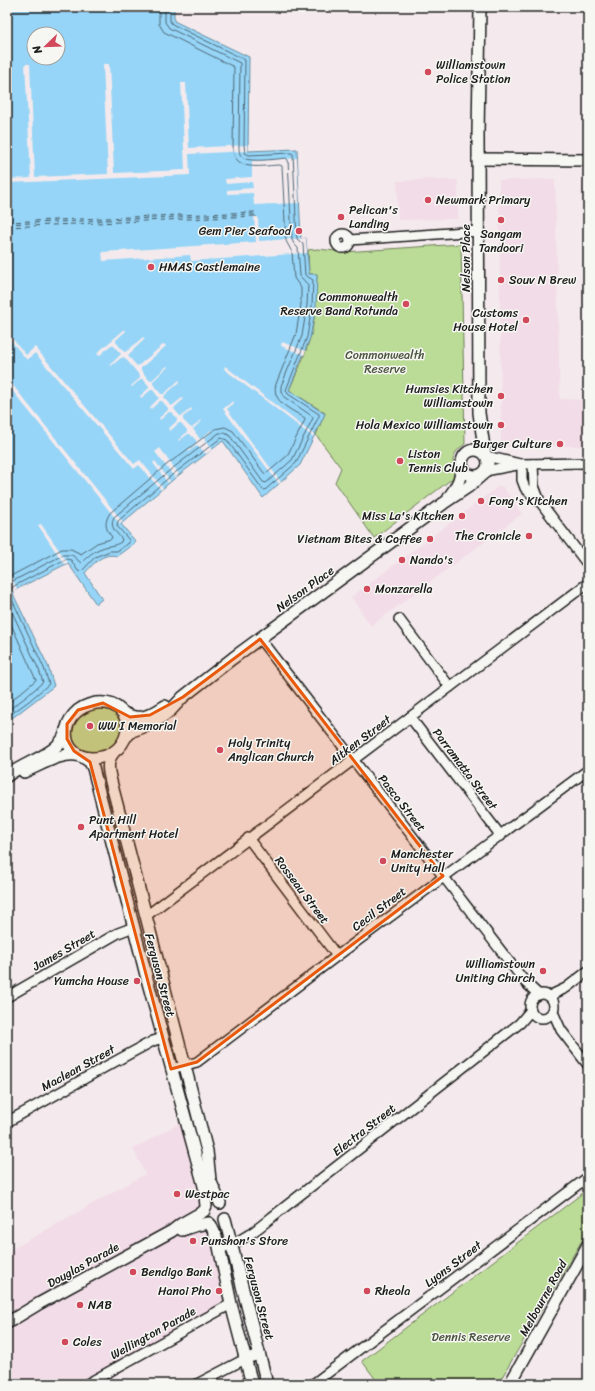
<svg xmlns="http://www.w3.org/2000/svg" width="595" height="1391" viewBox="0 0 595 1391" font-family="Sriracha,sans-serif">
<style>
.built{fill:#f2dce7}
.green{fill:#bbdc96;stroke:#6c7c59}
.water{fill:#96d5f7;stroke:#658b9f;fill-rule:evenodd}
.pier{fill:#f4eaed}
.lines{fill:none;stroke-linecap:round;stroke-linejoin:round}
.shore{stroke:#4d6674;stroke-width:1}
.ferry{stroke:#41545e;stroke-width:1;stroke-dasharray:5 4;stroke-linecap:butt}
.minor-casing{stroke:#1c1c1c;stroke-width:12}
.tertiary-casing{stroke:#1c1c1c;stroke-width:14}
.minor{stroke:#f6f6f2;stroke-width:9}
.tertiary{stroke:#f6f6f2;stroke-width:11}
.marked{fill:#e8590c;fill-opacity:0.2;stroke:#e8590c;stroke-width:3;stroke-linejoin:round}
.poi-dot{fill:#d1495b;stroke:#f6f6f2;stroke-width:1.5}
.labels{text-anchor:middle;stroke-width:3;stroke-linejoin:round;paint-order:stroke}
.poi-label{font-size:12px;fill:#1c1c1c;stroke:#f6f6f2;text-anchor:start}
.street-label{font-size:12px;fill:#1c1c1c;stroke:#f6f6f2}
.park-label{font-size:12px;fill:#4c5641;stroke:#f6f6f2}
</style>
<rect width="100%" height="100%" fill="#f4eaed"/>
<filter id="ink" filterUnits="userSpaceOnUse"><feTurbulence type="fractalNoise" baseFrequency=".025" numOctaves="2"/><feDisplacementMap in="SourceGraphic" scale="8" xChannelSelector="R" yChannelSelector="G"/><feConvolveMatrix kernelMatrix="1 2 1 2 8 2 1 2 1" color-interpolation-filters="sRGB"/></filter>
<g filter="url(#ink)">
<g class="built">
<path d="M434 179V180H458V219L398 220 397 181Z"/>
<path d="M555 179 560 399 588 400V446H501L499 180Z"/>
<path d="M499 486 503 487 522 514 371 626 351 597Z"/>
<path d="M181 1122 228 1302 82 1384H7V1252L145 1174 133 1149Z"/>
</g>
<g class="green">
<path d="M461 244 465 444C452 453 451 459 456 474L453 478 374 538 335 482 341 468 316 435 325 413 289 390C297 373 305 356 310 338 316 318 316 295 317 274H309L308 250 318 249 344 252Z"/>
<path d="M102 708C145 718 112 766 80 750 75 747 73 743 72 738 69 718 84 710 102 708Z"/>
<path d="M588 1189V1230L498 1384H379L362 1361Z"/>
</g>
<path class="water" d="M7 7H174V21L249 57 248 151 297 149 301 239 306 238 309 274H317L316 306 310 338 289 390 325 414 300 465 263 498 223 441 175 478 121 524 136 542 117 556C103 552 93 564 85 573L102 599 96 604 68 563 17 589 13 594 48 666 54 686 7 722ZM34 34H58V58H34Z"/>
<g class="pier">
<path d="M25 64H30L35 177 108 174 103 64H109L114 173 185 170 181 83H186L189 148 248 145V151L189 154 190 175 7 183V179L31 178Z"/>
<path d="M297 158 299 203 254 205 253 193 227 194V190L253 188 252 182 226 184 225 179 252 177V161Z"/>
<path d="M254 217H258L259 241 306 238 307 253 191 261 190 255 103 261 102 252 256 242Z"/>
<path d="M125 329 126 331 116 340V342L124 352 127 351 143 337 145 339 129 354 128 356 137 366 139 365 164 344 166 346 141 368V370L149 380H152L167 366 168 367 153 381V384L161 394H164L179 380 180 382 165 395 164 398 171 406 173 405 182 398 184 399 175 407 174 409 180 416H182L191 408 192 410 183 417V420L190 427 192 428 201 420 202 421 193 429 200 439 202 438 211 430 212 431 204 439 212 450 206 454 198 446H196L188 452 187 451 196 443V440L190 434H188L179 441 178 440 187 432V430L181 423H179L170 431 168 429 177 421V419L172 412H169L160 420 159 418 168 410V408L162 401H160L151 409 150 407 159 398 153 390H151L141 398 140 396 149 388V386L143 379H141L132 387 131 386 140 378V376L124 357 121 358 111 366 110 365 121 354 113 345H111L99 356 97 353Z"/>
<path d="M7 332 26 355 35 347 134 464 140 460 163 488 161 490 139 465 134 469 35 353 27 360 7 336Z"/>
<path d="M282 342 306 351 304 355 281 346Z"/>
<path d="M225 366 314 435 313 437 224 369Z"/>
<path d="M7 378 123 522 120 524 7 384Z"/>
<path d="M233 401 234 403 227 409 281 482 279 484 223 409Z"/>
<path d="M160 448 179 474 175 478 155 452Z"/>
<path d="M155 461 170 481 168 483 153 463Z"/>
<path d="M41 524 68 563 64 564 38 525Z"/>
<path d="M7 566 17 589 13 593 7 579Z"/>
</g>
<g class="lines">
<g class="shore">
<path d="M7 578 62 549H71L81 554 97 543 111 539 112 537C105 529 104 522 110 513L165 466 215 429 225 427 233 431 264 473 266 474 287 456 305 420V418C292 410 271 402 276 384L296 334 301 304V288L294 278 292 252 286 241 282 166 280 165C265 165 237 173 233 151L234 67 164 32 159 24V7"/>
<path d="M7 587 13 581 63 555H72L81 563C87 557 93 551 102 548 110 545 115 546 121 542L122 539C116 532 109 527 114 517L169 471 219 433H225L230 436 263 482 266 483 292 460 313 418 312 416 284 397 281 392V386L302 336 307 305 308 285 300 276 298 248 294 244 292 240 288 160 286 158C277 159 248 163 242 157 239 154 239 150 239 145L240 63 169 28 165 22V7"/>
<path d="M7 601 39 670 43 682 26 697 7 711"/>
<path d="M7 615 36 680 7 704"/>
<path d="M7 717 29 701 49 684 44 668 10 595V591L14 586 66 559 71 560 78 571 81 572 95 557 110 551H117L129 543V540L117 526 118 521 172 475 221 438 227 440 263 490H265L296 463 319 416V414L288 394 286 390 307 337 312 306 313 280 305 275 303 244 297 239 293 154 291 153 249 155 245 153 244 145 245 60 172 24 170 21V7"/>
</g>
<g class="ferry">
<path d="M7 222 255 212 256 217"/>
<path d="M7 224 253 214 256 216"/>
<path d="M7 227 255 216"/>
</g>
<g class="minor-casing">
<g id="minor">
<circle cx="343" cy="241" r="7"/>
<path d="M350 240 479 231"/>
<path d="M486 456 520 464 588 463"/>
<path d="M522 464V480L525 488 541 503 588 565"/>
<path d="M533 464 534 486 539 499"/>
<path d="M485 471 517 465"/>
<path d="M399 619 450 687"/>
<path d="M260 639 525 982 539 995"/>
<path d="M410 717 501 836"/>
<path d="M248 838 337 956"/>
<path d="M146 916 588 583"/>
<circle cx="542" cy="1006" r="12"/>
<path d="M549 996 566 988 588 971"/>
<path d="M7 997 118 933 134 927"/>
<path d="M553 1012 561 1030 588 1065"/>
<path d="M171 1069 197 1062 337 956 588 770"/>
<path d="M7 1122 105 1067 153 1041 163 1038"/>
<path d="M220 1249C243 1240 253 1233 272 1217L520 1023 531 1010"/>
<path d="M87 1384 231 1304"/>
<path d="M197 1384 245 1359 260 1355"/>
<path d="M313 1384 588 1177"/>
</g>
</g>
<g class="tertiary-casing">
<g id="tertiary">
<path d="M480 7 478 134 479 413 485 454"/>
<path d="M478 159 588 160"/>
<circle cx="475" cy="463" r="13"/>
<path d="M449 497C457 487 462 476 462 464"/>
<path d="M96 703C139 698 137 758 92 758 58 758 56 710 96 703Z"/>
<path d="M121 711C139 723 149 716 165 706"/>
<path d="M127 736 132 731 149 725 159 719 171 710 183 697 233 658 444 503 468 487 484 473"/>
<path d="M114 752C104 762 110 777 113 789L207 1151 210 1180 220 1203"/>
<path d="M81 756 90 762 93 768 147 979 204 1186 206 1206"/>
<path d="M24 772C39 766 64 750 80 756"/>
<path d="M7 776C24 762 63 753 66 730"/>
<path d="M225 1219 267 1384"/>
<path d="M211 1225 218 1242 231 1304 252 1384"/>
<path d="M182 1230 197 1225 209 1223"/>
<path d="M7 1323 40 1303 172 1231 181 1224 204 1211"/>
<path d="M510 1384 588 1245"/>
</g>
</g>
<use href="#minor" class="minor"/>
<use href="#tertiary" class="tertiary"/>
</g>
</g>
<path class="marked" d="M260 639 443 876 197 1062 171 1069 90 762 74 751 67 739V724L78 710 103 703 130 717 150 715 183 697Z"/>
<g class="poi-dot">
<circle cx="428" cy="72" r="4"/>
<circle cx="428" cy="200" r="4"/>
<circle cx="341" cy="217" r="4"/>
<circle cx="501" cy="220" r="4"/>
<circle cx="299" cy="231" r="4"/>
<circle cx="151" cy="267" r="4"/>
<circle cx="501" cy="280" r="4"/>
<circle cx="406" cy="304" r="4"/>
<circle cx="526" cy="320" r="4"/>
<circle cx="501" cy="396" r="4"/>
<circle cx="501" cy="425" r="4"/>
<circle cx="560" cy="444" r="4"/>
<circle cx="400" cy="461" r="4"/>
<circle cx="481" cy="501" r="4"/>
<circle cx="462" cy="516" r="4"/>
<circle cx="529" cy="536" r="4"/>
<circle cx="430" cy="539" r="4"/>
<circle cx="402" cy="560" r="4"/>
<circle cx="367" cy="589" r="4"/>
<circle cx="90" cy="726" r="4"/>
<circle cx="220" cy="750" r="4"/>
<circle cx="81" cy="827" r="4"/>
<circle cx="383" cy="861" r="4"/>
<circle cx="543" cy="971" r="4"/>
<circle cx="137" cy="981" r="4"/>
<circle cx="177" cy="1194" r="4"/>
<circle cx="193" cy="1241" r="4"/>
<circle cx="133" cy="1272" r="4"/>
<circle cx="219" cy="1291" r="4"/>
<circle cx="367" cy="1291" r="4"/>
<circle cx="80" cy="1305" r="4"/>
<circle cx="65" cy="1342" r="4"/>
</g>
<g class="labels">
<g class="poi-label">
<text x="436" y="69">Williamstown<tspan x="436" dy="14">Police Station</tspan></text>
<text x="436" y="204">Newmark Primary</text>
<text x="349" y="214">Pelican's<tspan x="349" dy="14">Landing</tspan></text>
<text x="291" y="235" text-anchor="end">Gem Pier Seafood</text>
<text x="501" y="238" text-anchor="middle">Sangam<tspan x="501" dy="14">Tandoori</tspan></text>
<text x="159" y="271">HMAS Castlemaine</text>
<text x="509" y="284">Souv N Brew</text>
<text x="398" y="301" text-anchor="end">Commonwealth<tspan x="398" dy="14">Reserve Band Rotunda</tspan></text>
<text x="518" y="317" text-anchor="end">Customs<tspan x="518" dy="14">House Hotel</tspan></text>
<text x="493" y="393" text-anchor="end">Humsies Kitchen<tspan x="493" dy="14">Williamstown</tspan></text>
<text x="493" y="429" text-anchor="end">Hola Mexico Williamstown</text>
<text x="552" y="448" text-anchor="end">Burger Culture</text>
<text x="408" y="458">Liston<tspan x="408" dy="14">Tennis Club</tspan></text>
<text x="489" y="505">Fong's Kitchen</text>
<text x="454" y="520" text-anchor="end">Miss La's Kitchen</text>
<text x="521" y="540" text-anchor="end">The Cronicle</text>
<text x="422" y="543" text-anchor="end">Vietnam Bites &amp; Coffee</text>
<text x="410" y="564">Nando's</text>
<text x="375" y="593">Monzarella</text>
<text x="98" y="730">WW I Memorial</text>
<text x="228" y="747">Holy Trinity<tspan x="228" dy="14">Anglican Church</tspan></text>
<text x="89" y="824">Punt Hill<tspan x="89" dy="14">Apartment Hotel</tspan></text>
<text x="391" y="858">Manchester<tspan x="391" dy="14">Unity Hall</tspan></text>
<text x="535" y="968" text-anchor="end">Williamstown<tspan x="535" dy="14">Uniting Church</tspan></text>
<text x="129" y="985" text-anchor="end">Yumcha House</text>
<text x="185" y="1198">Westpac</text>
<text x="201" y="1245">Punshon's Store</text>
<text x="141" y="1276">Bendigo Bank</text>
<text x="211" y="1295" text-anchor="end">Hanoi Pho</text>
<text x="375" y="1295">Rheola</text>
<text x="88" y="1309">NAB</text>
<text x="73" y="1346">Coles</text>
</g>
<g class="street-label">
<text transform="translate(466 258) rotate(-90)" y="4">Nelson Place</text>
<text transform="translate(305 589) rotate(-36)" y="4">Nelson Place</text>
<text transform="translate(360 740) rotate(-37)" y="4">Aitken Street</text>
<text transform="translate(465 769) rotate(53)" y="4">Parramatta Street</text>
<text transform="translate(402 803) rotate(52)" y="4">Pasco Street</text>
<text transform="translate(302 890) rotate(53)" y="4">Rosseau Street</text>
<text transform="translate(379 909) rotate(-37)" y="4">Cecil Street</text>
<text transform="translate(64 950) rotate(-30)" y="4">James Street</text>
<text transform="translate(160 975) rotate(75)" y="4">Ferguson Street</text>
<text transform="translate(78 1068) rotate(-29)" y="4">Maclean Street</text>
<text transform="translate(364 1130) rotate(-38)" y="4">Electra Street</text>
<text transform="translate(453 1264) rotate(-37)" y="4">Lyons Street</text>
<text transform="translate(83 1265) rotate(-29)" y="4">Douglas Parade</text>
<text transform="translate(259 1298) rotate(75)" y="4">Ferguson Street</text>
<text transform="translate(543 1298) rotate(-61)" y="4">Melbourne Road</text>
<text transform="translate(153 1333) rotate(-29)" y="4">Wellington Parade</text>
</g>
<g class="park-label">
<text x="385" y="359">Commonwealth<tspan x="385" dy="14">Reserve</tspan></text>
<text x="471" y="1341">Dennis Reserve</text>
</g>
</g>
<rect width="595" height="1391" fill="none" stroke="#f6f6f2" stroke-width="24"/>
<rect x="12" y="12" width="571" height="1367" fill="none" stroke="#1c1c1c" stroke-width="1.5" filter="url(#ink)"/>
<g transform="translate(46 46) rotate(247)"><circle r="19" fill="#f6f6f2" stroke="#9f9f9c"/>
<path d="M0-3L7 15L0 10L-7 15Z" fill="#d1495b"/>
<text y="-6" font-size="11" font-weight="bold" text-anchor="middle" fill="#1c1c1c">N</text>
</g>
</svg>
